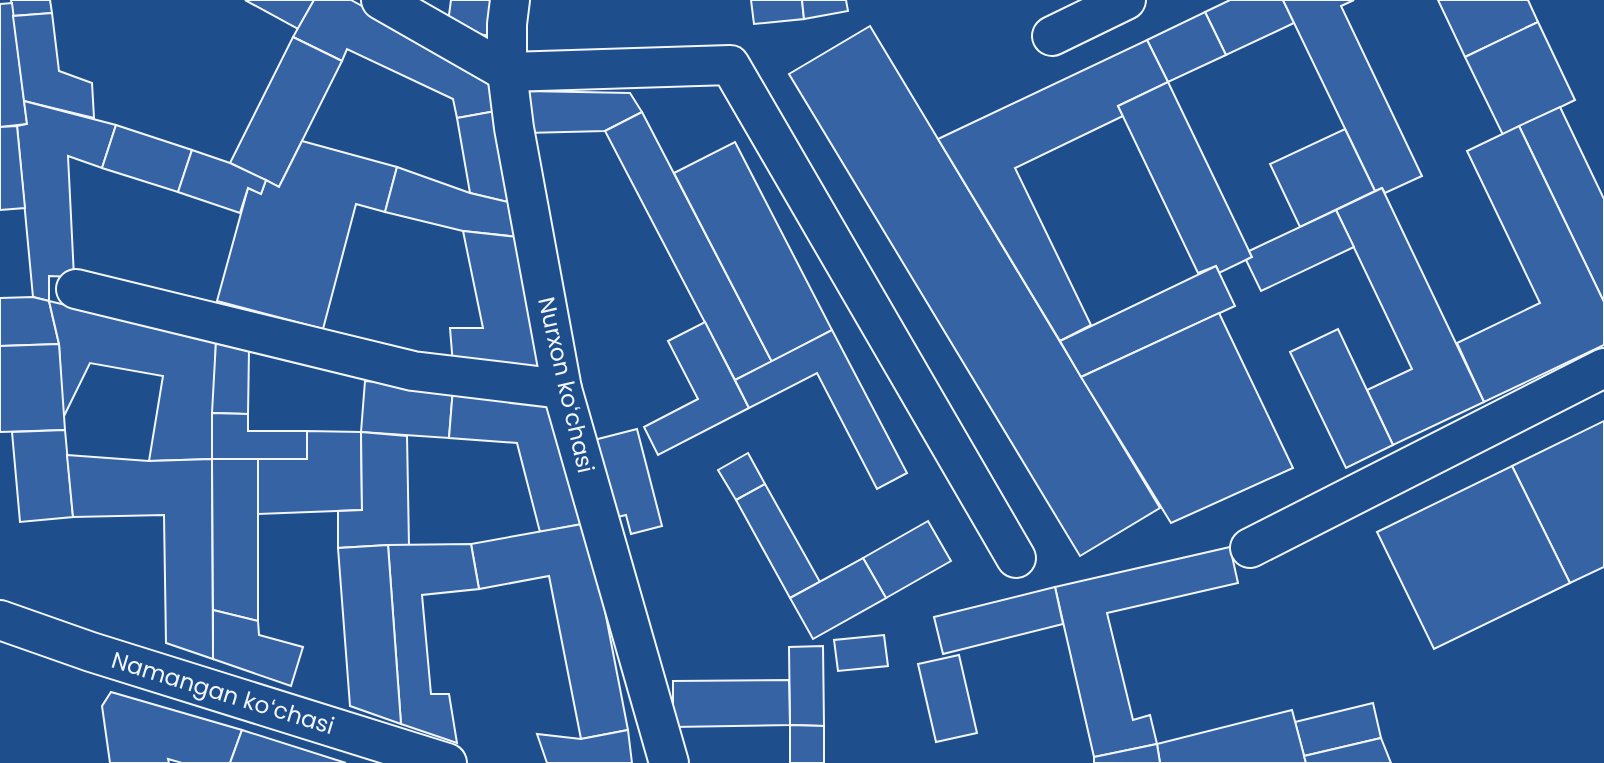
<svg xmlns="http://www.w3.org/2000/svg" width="1604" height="763" viewBox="0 0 1604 763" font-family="Poppins,sans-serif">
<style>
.building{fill:#3563a3;stroke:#f2f6ff;stroke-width:2}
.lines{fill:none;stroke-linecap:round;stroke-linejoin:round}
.minor-casing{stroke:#f2f6ff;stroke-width:42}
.minor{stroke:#1f4e8c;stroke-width:38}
.labels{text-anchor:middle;stroke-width:5;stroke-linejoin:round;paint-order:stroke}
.street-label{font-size:23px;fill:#f2f6ff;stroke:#1f4e8c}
</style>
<rect width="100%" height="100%" fill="#1f4e8c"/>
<g class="building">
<path d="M11 0H50L52 13 13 16Z"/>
<path d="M245 0H314L298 29Z"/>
<path d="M314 0H351L490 77 496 111 457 118 453 99 347 49 342 61 293 37Z"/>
<path d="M451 0H504L499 37 447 30Z"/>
<path d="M751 0H802L804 19 754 24Z"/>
<path d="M802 0H846L848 11 804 19Z"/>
<path d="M1230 0H1283L1294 23 1226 55 1205 12Z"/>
<path d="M1283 0H1354L1341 6 1422 176 1385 193 1382 188 1375 191Z"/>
<path d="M1438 0H1528L1538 22 1465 57Z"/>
<path d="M12 3 27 124 0 127V4Z"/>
<path d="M1205 12 1226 55 1168 82 1147 40Z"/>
<path d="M52 13 59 71 92 83 94 118 24 101 13 16Z"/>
<path d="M1538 22 1575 100 1503 135 1465 57Z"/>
<path d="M870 26 1160 508 1080 556 789 74Z"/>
<path d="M293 37 342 61 279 187 230 163Z"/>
<path d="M1147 40 1168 82 1118 106 1123 116 1015 168 1091 325 1060 341 938 139Z"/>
<path d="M1168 82 1252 257 1219 273 1216 266 1198 273 1118 106Z"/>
<path d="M526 91 630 93 642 112 605 131 526 133Z"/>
<path d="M24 101 116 125 102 168 68 156 74 277 49 276V301L33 297 17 126 27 124Z"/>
<path d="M1560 107 1604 199V302L1519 126Z"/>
<path d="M496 111 512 203 470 193 457 118Z"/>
<path d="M642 112 772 362 735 380 605 131Z"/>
<path d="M116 125 192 150 178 192 102 168Z"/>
<path d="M17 126 25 208 0 210V127Z"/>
<path d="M1519 126 1604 302V345L1484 402 1457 343 1540 303 1467 151Z"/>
<path d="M1345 129 1375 191 1300 227 1270 164Z"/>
<path d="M302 141 397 167 385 212 356 204 323 329 217 301 248 188 261 194 266 180 279 187Z"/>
<path d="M735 142 832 330 772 362 674 173Z"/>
<path d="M192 150 230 163 266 180 261 194 248 188 240 213 178 192Z"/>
<path d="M397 167 470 193 512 203 518 237 463 231 385 212Z"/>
<path d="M1382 188 1484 402 1393 445 1367 390 1412 369 1336 210Z"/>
<path d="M1336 210 1354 247 1261 291 1246 260 1252 257 1249 251Z"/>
<path d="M463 231 518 237 543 375 453 365 450 328H483Z"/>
<path d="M1216 266 1235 306 1081 377 1060 341Z"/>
<path d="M33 297 49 301 59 344 0 346V298Z"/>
<path d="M49 301 216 341 212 459 149 461 163 376 90 363 63 418 59 344Z"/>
<path d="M1219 313 1293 468 1171 523 1081 377Z"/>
<path d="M705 322 749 408 658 455 644 427 698 399 668 341Z"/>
<path d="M1338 329 1393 445 1346 468 1290 352Z"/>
<path d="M832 330 907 473 877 489 817 373 749 408 735 380Z"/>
<path d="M216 341 249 349 248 414 212 413Z"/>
<path d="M59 344 65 430 0 432V346Z"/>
<path d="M365 381 453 388 449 438 361 432Z"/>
<path d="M453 388 555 398 588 523 540 532 517 443 449 438Z"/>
<path d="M212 413 248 414V431H307V459H212Z"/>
<path d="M1604 421V567L1570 583 1512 466Z"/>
<path d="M637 429 662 526 631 534 626 515 609 519 590 441Z"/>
<path d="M65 430 73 517 20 522 12 432Z"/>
<path d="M307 431 361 432 362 510 258 514V459H307Z"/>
<path d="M361 432 407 436 409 546 388 545 338 548V511L362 510Z"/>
<path d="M748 453 765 484 736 500 718 470Z"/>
<path d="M67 455 149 461 212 459 213 659 166 643 164 515 73 517Z"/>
<path d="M212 459H258V621L213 610Z"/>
<path d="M1512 466 1570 583 1434 649 1377 532Z"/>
<path d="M765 484 820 582 790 598 736 500Z"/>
<path d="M928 521 951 561 886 598 863 558Z"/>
<path d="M588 523 628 730 581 739 549 576 479 589 471 544Z"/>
<path d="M471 544 479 589 422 595 431 694H449L457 743 401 724 388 545Z"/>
<path d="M388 545 401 724 350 706 338 548Z"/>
<path d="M1230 547 1238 583 1107 613 1133 720 1150 715 1157 744 1094 757 1055 587Z"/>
<path d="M863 558 886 598 813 639 790 598Z"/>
<path d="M1055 587 1063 624 943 654 934 617Z"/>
<path d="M213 610 258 621 259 635 303 647 291 686 213 659Z"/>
<path d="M884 635 888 666 838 671 834 640Z"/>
<path d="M823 646 824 726 790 725 789 647Z"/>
<path d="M959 655 977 733 936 742 918 664Z"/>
<path d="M789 680 790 725 673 727V681Z"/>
<path d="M111 692 242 730 230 763H182L168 759 169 763H110L102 706Z"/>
<path d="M1373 703 1381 738 1304 756 1295 722Z"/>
<path d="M1292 710 1306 763H1160L1157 744Z"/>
<path d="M790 725 824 726V763H790Z"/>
<path d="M242 730 346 763H230Z"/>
<path d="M628 730 632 763H547L537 734 581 739Z"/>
<path d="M1381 738 1391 763H1306L1304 756Z"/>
<path d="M1157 744 1160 763H1094V757Z"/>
</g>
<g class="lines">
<g class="minor-casing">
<g id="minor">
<path d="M381 0 507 72 730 65 1016 558"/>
<path d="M510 0 507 24V72L514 128 562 389 669 763"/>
<path d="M1052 36 1126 0"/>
<path d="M76 289 413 371 562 389"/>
<path d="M1250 548 1604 368"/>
<path d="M0 620 91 652 447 763"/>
</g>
</g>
<use href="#minor" class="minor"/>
</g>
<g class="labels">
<g class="street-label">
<text transform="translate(566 385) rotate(77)" y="8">Nurxon koʻchasi</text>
<text transform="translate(223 693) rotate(17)" y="8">Namangan koʻchasi</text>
</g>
</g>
</svg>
